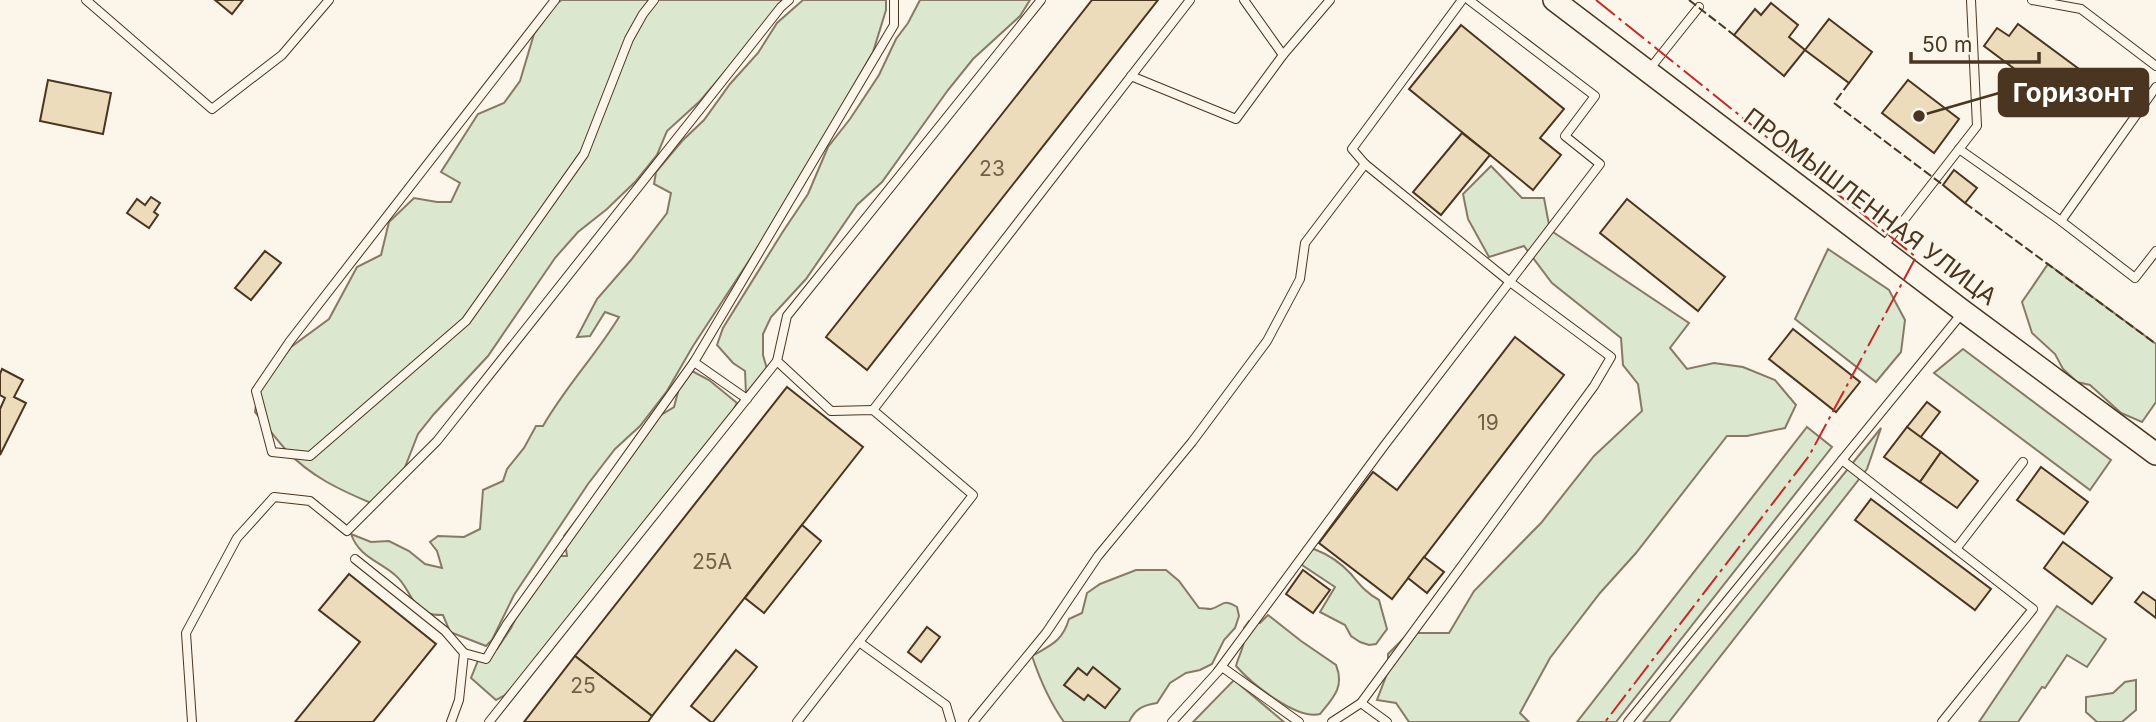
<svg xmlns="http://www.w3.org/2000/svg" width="2156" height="722" viewBox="0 0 2156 722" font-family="Inter,sans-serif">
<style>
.green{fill:#dce7d0;stroke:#887966;stroke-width:2}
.building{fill:#ecdcbc;stroke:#4a3520;stroke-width:2}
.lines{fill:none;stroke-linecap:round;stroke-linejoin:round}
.lane-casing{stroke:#4a3520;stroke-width:10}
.secondary-casing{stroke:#4a3520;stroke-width:24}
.lane{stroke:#fbf6e9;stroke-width:8}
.secondary{stroke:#fbf6e9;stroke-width:21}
.fence{stroke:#4a3520;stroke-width:2;stroke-dasharray:9 3.5;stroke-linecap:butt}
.power{stroke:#c62828;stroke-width:2;stroke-dasharray:24 5 3.5 5;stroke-linecap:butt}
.labels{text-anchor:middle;stroke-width:5;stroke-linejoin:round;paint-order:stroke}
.number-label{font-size:21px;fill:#725f47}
.street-label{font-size:24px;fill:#4a3520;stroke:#fbf6e9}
.leader{fill:none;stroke:#4a3520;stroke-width:2.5}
.callout-dot{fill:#4a3520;stroke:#fbf6e9;stroke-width:2.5}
.callout{fill:#4a3520;stroke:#4a3520;stroke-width:2.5}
.callout-label{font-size:26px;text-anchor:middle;font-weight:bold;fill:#fff}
</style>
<rect width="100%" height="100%" fill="#fbf6e9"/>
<g class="green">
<path d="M562 0H786L700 101 667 131 657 155 636 181 607 209 578 232 555 258 488 356 434 414 418 434 400 480 371 503C340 490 310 476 287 451 276 439 266 425 255 412L258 391 291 347 329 319 357 267 381 255 389 222 414 198 437 202H451L460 183 441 172 478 114 504 103 520 81 534 34 557 3Z"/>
<path d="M803 0H886V10L873 52 781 212 693 346 667 391 640 426 615 449 588 484 514 595 492 640 486 646 450 632 443 615C438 615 431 615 427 613 410 605 409 586 395 575 379 561 359 557 351 534L371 542 389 541 409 551 425 564 442 568 437 551 430 542 438 536 464 537 480 529 483 490 503 481 507 469 524 448 536 426H543C566 386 596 355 619 317L605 312 590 336 577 337 597 299 631 260 667 213 671 193 654 184 656 172 682 141 704 120 730 84 758 53 777 23Z"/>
<path d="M920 0H1030L1020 16 973 59 948 90 882 182 857 205 806 279 771 317 763 334V355L767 369 746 394 745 371 733 363 717 345 723 328 782 233 808 194 828 147 850 119 879 75 896 39 908 23Z"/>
<path d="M1491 166 1522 198H1544L1550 230 1689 323 1670 348 1687 369 1714 363 1743 367 1775 380 1796 405 1785 428 1747 436H1727L1636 553 1600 593 1550 658 1520 713 1529 722H1409L1396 703 1377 700 1388 671V654L1409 633H1449L1474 591 1541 523 1594 456 1642 411 1638 384 1623 365 1621 338 1552 283 1524 246 1489 257 1468 219 1463 194Z"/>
<path d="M1828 249 1889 290 1905 320 1901 352 1876 382 1795 319Z"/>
<path d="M2048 264 2156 344V402L2142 422 2121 413 2090 385 2077 382 2063 369 2055 354 2032 333 2022 302Z"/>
<path d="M1963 349 2111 460 2090 490 1934 373Z"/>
<path d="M692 371 709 380 737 403 729 419 532 665 505 695 496 700 471 678 479 658 497 649 511 628 529 591 553 556H567L564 536 656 418 674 407 679 388Z"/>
<path d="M1807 427 1832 447 1616 722H1577Z"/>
<path d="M1881 428 1867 469 1669 722H1643Z"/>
<path d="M1314 549C1327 554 1341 563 1351 574 1360 585 1366 593 1379 600L1387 629 1376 644 1369 645 1360 642 1351 636 1345 625 1320 612 1335 587 1302 565 1304 553Z"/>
<path d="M1136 570H1166L1179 581 1199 608C1203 608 1207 609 1211 609 1223 606 1222 598 1237 607L1239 616 1235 628 1224 640 1212 664 1200 670 1186 673 1170 683 1157 703C1143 705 1135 709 1129 722H1064C1049 701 1040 680 1032 656 1051 645 1062 642 1069 619L1082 613 1087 593 1100 584Z"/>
<path d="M2057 606 2106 639 2087 667 2067 655 2045 688 2042 687 2018 722H1979Z"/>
<path d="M1268 615 1301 641 1336 665C1345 687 1333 698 1320 714 1296 720 1251 683 1236 666 1240 652 1247 642 1244 628L1249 621 1260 623Z"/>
<path d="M1234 680 1284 722H1193Z"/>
<path d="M2136 680V710L2122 722H2097L2086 712V697L2113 693 2125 682Z"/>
</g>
<g class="building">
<path d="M215 0H243L232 14Z"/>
<path d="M1092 0H1158L867 370 826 337Z"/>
<path d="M1771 3 1798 25 1789 37 1805 50 1784 76 1734 35 1755 9 1761 15Z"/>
<path d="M1829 19 1872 52 1849 83 1805 50Z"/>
<path d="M2018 24 2079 69 2056 100 1984 46 1997 28 2009 36Z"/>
<path d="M1461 25 1564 109 1540 138 1561 155 1533 190 1409 89Z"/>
<path d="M48 80 111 93 103 134 40 121Z"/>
<path d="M1908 80 1959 119 1934 153 1882 113Z"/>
<path d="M1462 133 1490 155 1441 215 1413 192Z"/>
<path d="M1954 170 1977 188 1965 203 1943 185Z"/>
<path d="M151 197 160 203 154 212 158 215 149 228 127 213 137 199 145 205Z"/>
<path d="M1627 199 1725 277 1698 311 1600 233Z"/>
<path d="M265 251 281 263 251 300 235 288Z"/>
<path d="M1793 329 1860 382 1836 412 1769 359Z"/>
<path d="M1515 337 1564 375 1392 599 1319 543 1373 472 1397 490Z"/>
<path d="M2 369 23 380 14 397 26 403 0 455V409L5 398 0 395V374Z"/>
<path d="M787 387 863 447 652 716 575 656Z"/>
<path d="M1927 402 1940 412 1920 438 1907 427Z"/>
<path d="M1907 427 1941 452 1920 482 1884 457Z"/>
<path d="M1941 452 1978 481 1957 508 1920 482Z"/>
<path d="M2041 467 2088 502 2064 534 2017 500Z"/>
<path d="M1871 499 1991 589 1975 610 1855 520Z"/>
<path d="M802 525 821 541 764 613 745 598Z"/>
<path d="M2063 542 2112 578 2092 604 2044 568Z"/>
<path d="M1424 557 1444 572 1427 593 1408 578Z"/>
<path d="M1303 570 1330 590 1313 613 1286 594Z"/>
<path d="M349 574 436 644 373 722H295L360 642 319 610Z"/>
<path d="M2143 592 2156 601V618L2135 602Z"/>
<path d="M927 627 940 637 921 662 908 652Z"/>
<path d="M736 650 757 667 713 722H711L691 706Z"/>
<path d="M575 656 652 716 648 722H524Z"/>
<path d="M1093 667 1120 689 1105 708 1088 695 1084 700 1064 685 1078 668 1087 675Z"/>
</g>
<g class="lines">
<g class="lane-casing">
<g id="lane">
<path d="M86 0 212 109 282 55 329 0"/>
<path d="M555 0 290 341 256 391 272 452 310 456 466 321 584 154 629 39 643 14 654 0"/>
<path d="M1244 0 1283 55"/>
<path d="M2032 0 2081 9 2156 66"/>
<path d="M1648 71 1699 7"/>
<path d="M1131 76 1236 119 1283 55 1330 0"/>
<path d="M1959 149 2061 221 2156 87"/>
<path d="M2061 221 2135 278 2156 251"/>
<path d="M1883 247 1977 126 1971 0"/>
<path d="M747 399 694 362 894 25V0"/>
<path d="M873 410 1190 0"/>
<path d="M1842 460 2033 609 1942 722"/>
<path d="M1956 549 2023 462"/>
<path d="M355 559 445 631 464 653 459 700 451 722"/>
<path d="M859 642 946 705 951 722"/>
<path d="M464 653 486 659 507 624 694 362"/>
<path d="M1218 671 1384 446 1600 164 1565 136 1595 96 1469 0"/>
<path d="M1361 703 1594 386 1611 357 1510 282 1365 164 1352 149 1462 0"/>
<path d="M192 722 186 633 237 538 274 497 310 501 347 531 437 441 781 7 789 0"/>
<path d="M489 722 777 361"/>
<path d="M797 722 973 495 873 410 831 411 777 361 787 316 1041 0"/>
<path d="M973 722 1046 633 1098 556 1192 442 1267 341 1300 279 1305 243 1365 164"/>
<path d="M1172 722 1222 667 1299 722"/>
<path d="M1332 722 1361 703 1387 722"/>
<path d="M1628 722 1963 312"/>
</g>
</g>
<g class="secondary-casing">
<path id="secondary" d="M1554 0 1963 311 2156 454"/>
</g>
<use href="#lane" class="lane"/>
<use href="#secondary" class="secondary"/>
<g class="fence">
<path d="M1689 0 1734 35"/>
<path d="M1849 83 1834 103 1943 185"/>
<path d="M1965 203 2156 344"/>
</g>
<path class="power" d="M1596 0 1916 257 1809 456 1605 722"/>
</g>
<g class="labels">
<g class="number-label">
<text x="992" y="176">23</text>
<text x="1488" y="430">19</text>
<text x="712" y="569">25А</text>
<text x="583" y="693">25</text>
</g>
<g class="street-label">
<text transform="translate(1870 207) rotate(37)" y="8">ПРОМЫШЛЕННАЯ УЛИЦА</text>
</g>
</g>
<path class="leader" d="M1919 116L1999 93"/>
<circle class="callout-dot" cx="1919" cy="116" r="7"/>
<rect class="callout" x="1999" y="69" width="149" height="47" rx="7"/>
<g class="callout-label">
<text x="2073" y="102">Горизонт</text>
</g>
<path d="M1911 52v10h128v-10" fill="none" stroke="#4a3520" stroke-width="3.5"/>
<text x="1922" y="52" font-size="21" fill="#4a3520" stroke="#fbf6e9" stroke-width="5" paint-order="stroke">50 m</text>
</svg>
